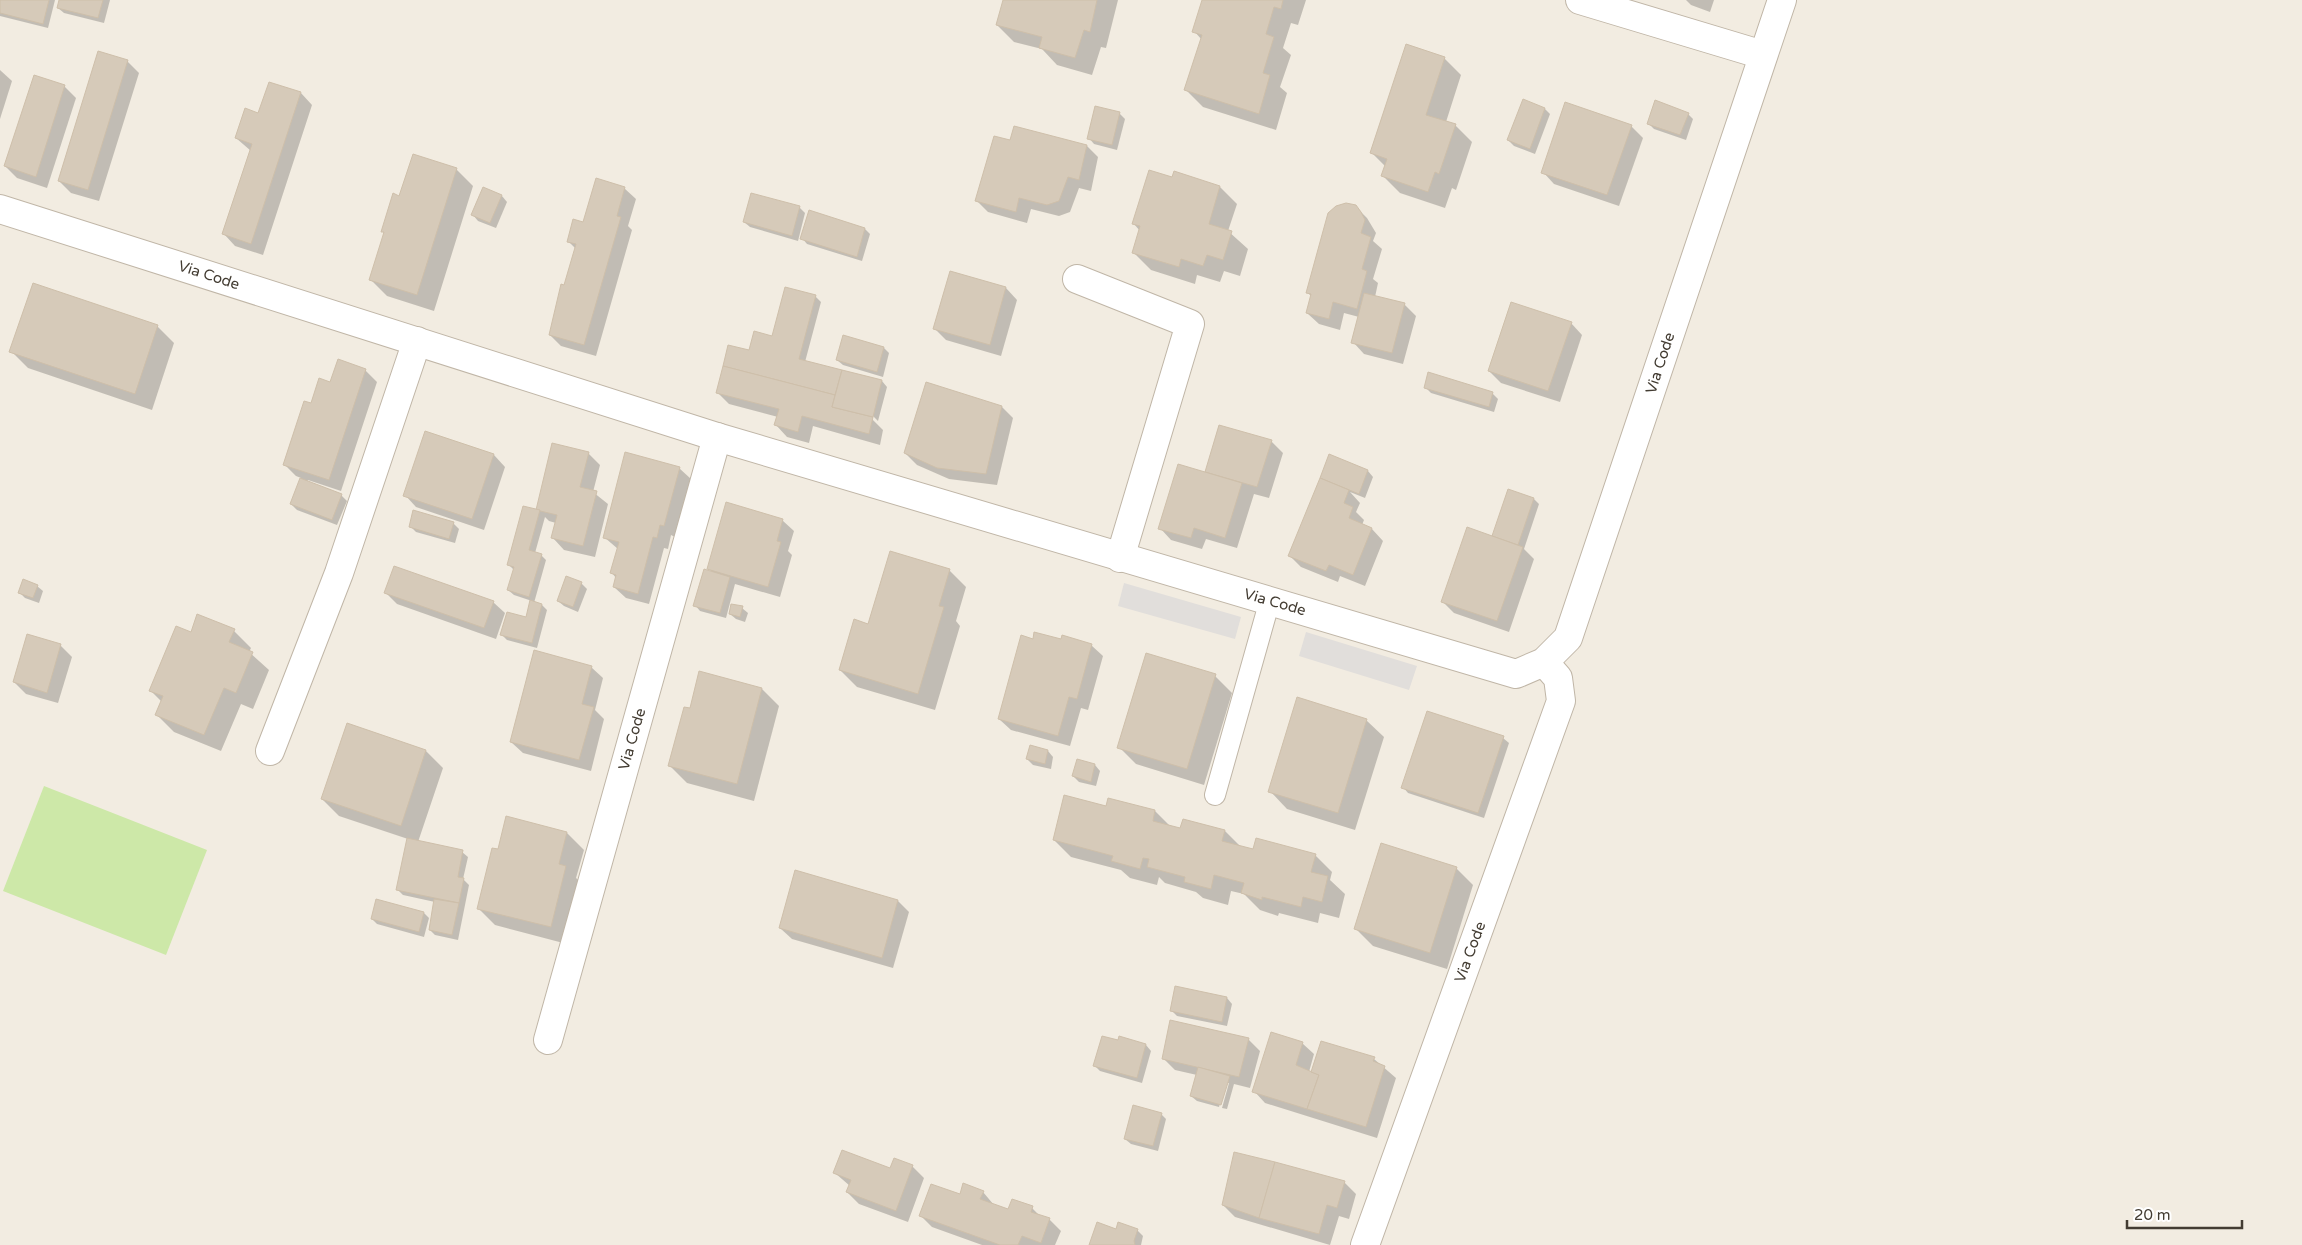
<svg xmlns="http://www.w3.org/2000/svg" width="2302" height="1245" viewBox="0 0 2302 1245" font-family="'Varela Round',sans-serif">
<style>
.green{fill:#cde8a8}
.parking{fill:#e1dedb}
.shadow{fill:#0003}
.building{fill:#d6cab9;stroke:#cebfaa}
.lines{fill:none;stroke-linecap:round;stroke-linejoin:round}
.lane-casing{stroke:#c0b6a7;stroke-width:22}
.street-casing{stroke:#c0b6a7;stroke-width:30}
.lane{stroke:#fff;stroke-width:20}
.street{stroke:#fff;stroke-width:28}
.labels{text-anchor:middle;stroke-width:5;stroke-linejoin:round;paint-order:stroke}
.street-label{font-size:15px;fill:#433c32;stroke:#fff}
</style>
<rect width="100%" height="100%" fill="#f2ece1"/>
<path class="green" d="M44 786 207 850 166 955 3 891Z"/>
<g class="parking">
<path d="M1124 583 1241 617 1235 639 1118 606Z"/>
<path d="M1306 632 1417 666 1409 690 1299 656Z"/>
</g>
<g class="shadow">
<path d="M0 0H55L48 28 0 16Z"/>
<path d="M60 0H110L104 23 64 13 58 8Z"/>
<path d="M1004 0H1118L1106 48 1101 47 1092 75 1057 65 1042 49 1014 42 997 25Z"/>
<path d="M1203 0H1306L1298 25 1291 23 1283 48 1291 55 1280 87 1287 93 1276 130 1203 107 1186 90 1202 40 1194 31Z"/>
<path d="M1686 0H1714L1710 12 1691 5Z"/>
<path d="M1444 58 1461 75 1446 122 1455 125 1472 142 1456 190 1452 188 1445 208 1400 193 1383 176 1386 167 1372 153Z"/>
<path d="M127 61 139 73 99 201 71 193 59 181Z"/>
<path d="M0 70 12 81 0 119Z"/>
<path d="M270 83 301 93 312 105 263 255 235 246 224 234 251 151 236 138 259 115Z"/>
<path d="M64 86 76 98 47 188 17 178 5 166Z"/>
<path d="M1523 101 1545 109 1550 114 1535 154 1514 146 1508 140Z"/>
<path d="M1119 113 1125 119 1117 150 1094 144 1089 138Z"/>
<path d="M1688 114 1693 119 1686 140 1654 129 1648 123Z"/>
<path d="M1631 126 1643 138 1619 206 1554 184 1543 172Z"/>
<path d="M1010 142 1087 146 1098 157 1091 191 1079 188 1070 212 1059 216 1031 209 1027 223 988 212 977 201Z"/>
<path d="M456 169 473 186 434 311 387 296 370 279 385 234 382 231 400 197Z"/>
<path d="M1172 179 1220 187 1237 204 1228 231 1248 249 1240 276 1224 271 1220 282 1197 275 1195 284 1151 270 1134 253 1140 231 1134 224Z"/>
<path d="M624 188 636 199 628 226 632 230 596 356 561 346 550 335 576 249 568 241Z"/>
<path d="M484 189 502 196 507 202 496 228 478 221 473 215Z"/>
<path d="M1355 206 1367 218 1376 233 1373 241 1382 249 1373 279 1378 283 1375 297 1404 304 1416 316 1403 364 1364 354 1353 342 1359 317 1344 313 1340 330 1319 324 1307 313 1311 296 1308 293Z"/>
<path d="M799 207 805 213 798 241 750 227 744 222Z"/>
<path d="M810 211 865 229 870 234 862 261 807 244 802 238Z"/>
<path d="M1006 288 1017 300 1001 356 946 340 935 329Z"/>
<path d="M815 296 821 302 805 362 882 381 887 387 878 421 871 414V418L883 430 880 445 813 426 809 443 787 437 776 425 778 417 729 404 717 392 750 352 773 338Z"/>
<path d="M1571 323 1582 335 1560 402 1501 383 1489 371Z"/>
<path d="M157 326 174 343 152 410 28 368 11 351Z"/>
<path d="M844 336 884 348 889 353 883 377 843 365 837 360Z"/>
<path d="M365 370 377 382 341 491 308 480 307 482 341 495 347 501 337 525 297 510 291 504 301 478 296 476 284 464 311 405 331 384Z"/>
<path d="M1425 387 1492 393 1498 399 1494 412 1431 393Z"/>
<path d="M1002 407 1013 418 997 485 949 479 917 465 905 453Z"/>
<path d="M1219 426 1271 441 1283 453 1269 498 1254 494 1237 548 1206 539 1202 549 1171 540 1160 528 1206 473Z"/>
<path d="M426 433 494 455 505 467 484 530 416 507 405 495Z"/>
<path d="M588 453 600 465 593 492 608 504 595 557 564 550 553 538 556 523 549 521 545 517 535 553 541 555 546 560 534 603 542 605 547 610 537 648 507 640 502 635 527 619 532 601 514 595 508 590 514 570 508 564 537 511Z"/>
<path d="M1330 456 1368 471 1373 477 1365 498 1350 492 1360 503 1356 512 1364 520 1362 525 1372 529 1383 541 1365 586 1340 576 1338 582 1301 567 1289 555Z"/>
<path d="M679 468 691 479 675 537 671 535 668 549 664 548 649 604 626 598 614 587 616 578 612 573 618 549 604 537Z"/>
<path d="M1509 490 1534 499 1539 504 1524 549 1534 559 1509 632 1454 613 1443 602 1497 539Z"/>
<path d="M782 520 794 531 788 551 792 555 780 597 735 584 726 618 700 611 695 605 713 573 708 568Z"/>
<path d="M453 523 459 529 455 543 416 532 410 526Z"/>
<path d="M949 570 966 587 956 621 960 626 935 710 857 687 840 670 869 625Z"/>
<path d="M581 583 587 589 578 612 564 606 558 601Z"/>
<path d="M37 586 43 591 39 603 25 598 20 593Z"/>
<path d="M385 592 493 602 505 613 496 639 397 604Z"/>
<path d="M742 608 748 613 745 622 736 619 730 614Z"/>
<path d="M198 616 234 631 251 648 249 652 269 670 253 709 241 704 221 751 174 732 157 715 162 702 150 690 191 634Z"/>
<path d="M28 636 61 646 72 657 58 703 26 694 14 682Z"/>
<path d="M1033 640 1062 641 1091 645 1103 656 1088 710 1081 708 1070 746 1011 730 999 719Z"/>
<path d="M591 667 603 678 595 710 604 719 591 771 523 753 511 742Z"/>
<path d="M1215 676 1232 693 1204 785 1136 764 1119 747Z"/>
<path d="M762 689 779 706 754 801 687 783 670 766 690 709Z"/>
<path d="M1366 720 1384 737 1355 830 1287 809 1270 791Z"/>
<path d="M1503 738 1509 743 1484 818 1408 793 1403 787Z"/>
<path d="M1031 746 1048 751 1053 757 1051 769 1033 765 1027 759Z"/>
<path d="M426 751 443 768 418 842 462 852 468 857 463 879 469 885 458 940 435 935 430 930 435 902 403 895 398 890 408 839 339 816 322 799Z"/>
<path d="M1095 765 1100 771 1096 786 1079 782 1073 776Z"/>
<path d="M1107 807 1155 811 1171 827 1181 830 1184 821 1225 831 1241 847 1254 851 1315 855 1332 872 1330 880 1345 894 1339 918 1320 913 1318 923 1279 913 1278 916 1260 910 1244 894 1231 891 1228 905 1203 898 1196 892 1165 883 1159 877 1157 885 1130 878 1121 870 1071 857 1054 840Z"/>
<path d="M567 833 584 850 576 878 583 884 567 944 495 925 478 908 499 851Z"/>
<path d="M1456 868 1473 885 1447 969 1373 946 1356 929Z"/>
<path d="M898 901 909 912 893 968 792 939 780 928Z"/>
<path d="M424 913 429 918 424 937 377 924 372 919Z"/>
<path d="M1176 988 1227 998 1232 1004 1227 1026 1177 1016 1171 1010Z"/>
<path d="M1171 1021 1249 1040 1260 1051 1250 1088 1234 1084 1227 1109 1222 1108 1229 1083H1226L1219 1107 1197 1101 1191 1096 1197 1075 1175 1070 1163 1058Z"/>
<path d="M1120 1038 1146 1045 1151 1051 1142 1083 1100 1071 1095 1066 1119 1042Z"/>
<path d="M1302 1043 1314 1054 1309 1072 1312 1073 1374 1059 1396 1078 1377 1138 1265 1103 1254 1091Z"/>
<path d="M1161 1114 1166 1119 1158 1151 1131 1144 1125 1139Z"/>
<path d="M912 1166 924 1178 908 1222 859 1204 847 1192 850 1186 835 1173Z"/>
<path d="M1344 1182 1356 1194 1349 1219 1339 1216 1330 1245 1235 1217 1223 1205Z"/>
<path d="M983 1192 994 1205 1008 1210 1032 1208 1041 1217 1049 1219 1061 1231 1055 1245H982L932 1227 921 1216Z"/>
<path d="M1116 1230H1137L1143 1236 1141 1245H1091Z"/>
</g>
<g class="building">
<path d="M0 0H49L43 24 0 13Z"/>
<path d="M59 0H103L98 18 57 8Z"/>
<path d="M1003 0H1097L1090 32 1084 30 1075 58 1039 48 1042 37 996 25Z"/>
<path d="M1202 0H1283L1281 9 1274 7 1266 34 1274 37 1263 73 1270 75 1259 114 1184 90 1202 35 1192 32Z"/>
<path d="M1406 44 1445 57 1426 115 1456 124 1439 174 1435 172 1428 192 1381 176 1387 159 1370 153Z"/>
<path d="M98 51 128 60 88 190 58 181Z"/>
<path d="M34 75 65 85 36 177 4 166Z"/>
<path d="M269 82 301 92 251 244 222 234 252 144 235 138 245 108 258 113Z"/>
<path d="M1523 99 1545 108 1530 149 1507 140Z"/>
<path d="M1655 100 1689 113 1680 135 1647 124Z"/>
<path d="M1565 102 1632 125 1607 195 1541 173Z"/>
<path d="M1095 106 1120 112 1112 145 1087 139Z"/>
<path d="M1014 126 1087 145 1079 180 1068 177 1059 201 1047 205 1019 198 1016 212 975 201 994 136 1010 140Z"/>
<path d="M413 154 457 168 417 295 369 280 384 232H381L393 193 399 196Z"/>
<path d="M1149 170 1172 177 1174 171 1220 186 1209 224 1232 231 1223 260 1207 255 1203 266 1181 259 1179 267 1132 253 1140 226 1132 224Z"/>
<path d="M596 178 625 187 617 216 621 217 584 345 549 335 561 284 564 285 576 244 567 242 573 219 583 222Z"/>
<path d="M483 187 502 195 490 223 471 215Z"/>
<path d="M751 193 800 206 792 236 743 222Z"/>
<path d="M1346 203 1356 205 1361 212 1365 220 1361 233 1371 237 1362 269 1367 271 1357 309 1333 302 1329 319 1306 313 1311 294 1306 293 1328 213 1336 206Z"/>
<path d="M809 210 865 228 857 257 800 239Z"/>
<path d="M950 271 1006 287 990 345 933 329Z"/>
<path d="M33 283 158 325 135 394 9 352Z"/>
<path d="M785 287 816 295 799 359 842 370 835 395 723 366 728 345 749 350 754 331 772 336Z"/>
<path d="M1364 293 1405 303 1392 353 1351 343Z"/>
<path d="M1511 302 1572 322 1548 391 1488 371Z"/>
<path d="M843 335 884 347 877 372 836 360Z"/>
<path d="M338 359 366 369 329 480 283 465 304 401 311 403 319 378 330 382Z"/>
<path d="M723 366 835 395 832 407 873 417 869 434 802 416 798 432 774 425 779 409 716 393Z"/>
<path d="M842 370 882 380 873 417 832 407Z"/>
<path d="M1428 372 1493 392 1489 407 1424 388Z"/>
<path d="M926 382 1002 406 986 474 937 468 904 453Z"/>
<path d="M1219 425 1272 440 1257 487 1205 472Z"/>
<path d="M425 431 494 454 472 519 403 496Z"/>
<path d="M552 443 589 452 580 487 597 491 583 546 551 538 557 515 536 510Z"/>
<path d="M625 452 680 467 664 526 660 525 657 538 653 537 638 594 613 587 616 575 610 573 619 542 603 538Z"/>
<path d="M1329 454 1368 470 1359 494 1320 478Z"/>
<path d="M1178 464 1242 483 1225 538 1194 528 1191 538 1158 529Z"/>
<path d="M300 478 342 494 332 520 290 504Z"/>
<path d="M1320 478 1349 490 1344 503 1353 507 1349 518 1372 528 1353 575 1329 565 1326 571 1288 556Z"/>
<path d="M1508 489 1534 498 1518 545 1492 536Z"/>
<path d="M726 502 783 519 777 541 781 542 768 587 707 569Z"/>
<path d="M523 506 540 510 529 550 542 554 529 597 507 590 514 567 507 565Z"/>
<path d="M413 510 454 522 449 539 409 527Z"/>
<path d="M1467 527 1523 547 1497 621 1441 602Z"/>
<path d="M890 551 950 569 939 606 944 607 918 694 839 670 854 619 868 624Z"/>
<path d="M394 566 494 601 484 628 384 593Z"/>
<path d="M704 569 730 577 720 613 693 606Z"/>
<path d="M566 576 582 582 573 607 557 601Z"/>
<path d="M23 579 38 585 33 598 18 593Z"/>
<path d="M530 600 542 604 532 643 500 635 507 612 526 617Z"/>
<path d="M731 604 743 606 740 617 729 614Z"/>
<path d="M197 614 235 629 229 642 253 652 236 693 224 688 204 735 155 715 163 696 149 691 176 626 191 632Z"/>
<path d="M1034 632 1061 639 1062 635 1092 644 1077 699 1069 697 1058 736 998 719 1021 635 1033 639Z"/>
<path d="M27 634 61 644 47 693 13 682Z"/>
<path d="M534 650 592 666 582 704 594 707 579 760 510 742Z"/>
<path d="M1146 653 1216 674 1187 769 1117 748Z"/>
<path d="M699 671 762 688 737 784 668 766 684 707 690 708Z"/>
<path d="M1297 697 1367 719 1338 813 1268 792Z"/>
<path d="M1427 711 1504 736 1478 813 1401 788Z"/>
<path d="M347 723 426 750 401 826 321 799Z"/>
<path d="M1030 745 1048 750 1045 764 1026 759Z"/>
<path d="M1077 759 1095 764 1091 782 1072 776Z"/>
<path d="M1064 795 1106 806 1108 798 1155 810 1153 821 1180 828 1183 819 1225 830 1222 841 1253 849 1256 838 1316 854 1311 872 1328 876 1322 902 1303 897 1301 907 1262 897V900L1241 893 1244 883 1214 875 1211 889 1184 882 1185 877 1147 867 1149 859 1143 858 1140 869 1111 861 1113 856 1053 840Z"/>
<path d="M506 816 567 832 559 864 566 866 551 927 477 909 492 848 498 849Z"/>
<path d="M407 838 463 850 458 877 464 878 459 903 396 890Z"/>
<path d="M1381 843 1457 867 1430 953 1354 929Z"/>
<path d="M795 870 898 900 882 958 779 928Z"/>
<path d="M376 899 424 912 419 932 371 919Z"/>
<path d="M434 899 459 903 452 935 429 930Z"/>
<path d="M1175 986 1227 997 1222 1022 1170 1011Z"/>
<path d="M1170 1020 1249 1038 1239 1077 1162 1059Z"/>
<path d="M1271 1032 1303 1042 1296 1065 1319 1075 1307 1109 1252 1092Z"/>
<path d="M1102 1036 1118 1040 1119 1036 1146 1044 1137 1078 1093 1066Z"/>
<path d="M1321 1041 1375 1057 1373 1061 1385 1066 1366 1127 1307 1109 1319 1075 1311 1072Z"/>
<path d="M1198 1067 1230 1076 1221 1105 1190 1096Z"/>
<path d="M1133 1105 1162 1113 1153 1146 1124 1139Z"/>
<path d="M842 1150 890 1168 894 1158 913 1165 896 1211 846 1192 851 1180 833 1173Z"/>
<path d="M1234 1152 1275 1162 1259 1218 1222 1205Z"/>
<path d="M1275 1162 1345 1181 1337 1208 1327 1205 1319 1234 1259 1218Z"/>
<path d="M963 1183 984 1191 980 1199 1008 1209 1012 1199 1033 1206 1031 1212 1050 1218 1041 1243 1022 1236 1018 1245H1000L919 1216 931 1184 960 1194Z"/>
<path d="M1097 1222 1116 1229 1118 1222 1138 1229 1134 1241 1135 1245H1089Z"/>
</g>
<g class="lines">
<g class="lane-casing">
<path id="lane" d="M1215 795 1270 600"/>
</g>
<g class="street-casing">
<g id="street">
<path d="M1580 0 1763 55"/>
<path d="M0 209 717 437 1516 674 1544 662 1568 638 1782 0"/>
<path d="M1077 279 1190 324 1120 558"/>
<path d="M270 751 339 573 417 341"/>
<path d="M548 1040 717 437"/>
<path d="M1365 1245 1561 701 1558 678 1544 662"/>
</g>
</g>
<use href="#lane" class="lane"/>
<use href="#street" class="street"/>
</g>
<g class="labels">
<g class="street-label">
<text transform="translate(209 275) rotate(18)" y="5">Via Code</text>
<text transform="translate(1660 363) rotate(-72)" y="5">Via Code</text>
<text transform="translate(1275 602) rotate(16)" y="5">Via Code</text>
<text transform="translate(632 739) rotate(-74)" y="5">Via Code</text>
<text transform="translate(1470 952) rotate(-70)" y="5">Via Code</text>
</g>
</g>
<path d="M2127 1220v8h115v-8" fill="none" stroke="#433c32" stroke-width="2.5"/>
<text x="2134" y="1220" font-size="15" fill="#433c32" stroke="#ffffff" stroke-width="4" paint-order="stroke">20 m</text>
</svg>
